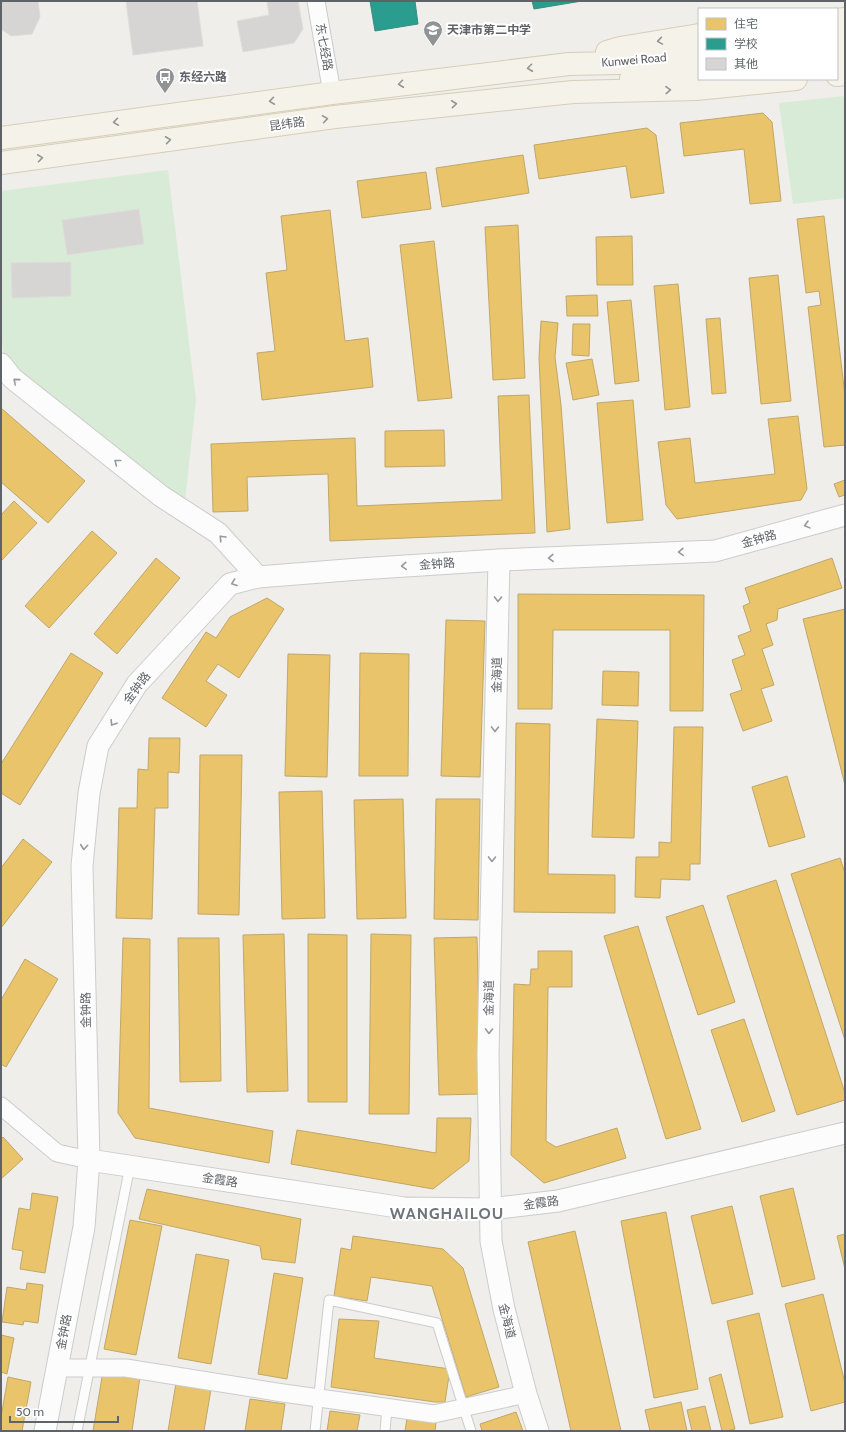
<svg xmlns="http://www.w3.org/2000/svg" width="846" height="1432" viewBox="0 0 846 1432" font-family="Cabin,'Noto Sans SC',sans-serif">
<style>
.green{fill:#d8ebd6}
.homes{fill:#e9c46a;stroke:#c0a769}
.schools{fill:#2a9d8f;stroke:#3a8c83}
.building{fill:#d6d5d3;stroke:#deddd9}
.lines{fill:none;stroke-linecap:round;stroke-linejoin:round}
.service-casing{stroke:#cbcccc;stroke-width:11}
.minor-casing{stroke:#cbcccc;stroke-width:19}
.tertiary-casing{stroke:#cbcccc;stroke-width:23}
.primary-casing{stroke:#d7ceb8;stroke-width:24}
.service{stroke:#fdfcfc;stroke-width:9}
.minor{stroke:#fdfcfc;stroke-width:17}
.tertiary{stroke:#fdfcfc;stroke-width:21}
.primary{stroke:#f4f2e9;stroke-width:22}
.oneway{stroke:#939595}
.oneway2{stroke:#96999c}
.labels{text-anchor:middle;stroke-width:4;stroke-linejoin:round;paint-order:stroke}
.poi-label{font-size:12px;font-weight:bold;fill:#5f6368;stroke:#fff;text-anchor:start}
.street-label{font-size:12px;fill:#5f6368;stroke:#fff}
.district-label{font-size:16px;font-weight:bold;letter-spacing:1px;fill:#70757a;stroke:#fff}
</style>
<rect width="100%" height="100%" fill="#efeeea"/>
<g class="green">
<path d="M845 96V198L793 204 779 103Z"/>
<path d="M168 170 196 400 185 501 25 375 3 352 1 330V191Z"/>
</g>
<g class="homes">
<path d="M763 113 772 122 781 201 750 204 744 149 684 156 680 123Z"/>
<path d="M647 128 656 135 664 193 631 198 626 166 539 179 534 145Z"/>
<path d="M523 155 529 193 442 207 436 168Z"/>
<path d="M426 172 431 209 362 218 357 181Z"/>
<path d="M330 210 345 341 368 338 373 387 262 400 257 353 275 351 266 273 287 270 281 216Z"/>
<path d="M824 216 845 396V445L824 447 808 307 821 305 819 291 806 293 797 219Z"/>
<path d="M518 225 525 378 493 380 485 227Z"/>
<path d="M632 236 633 285H597L596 237Z"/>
<path d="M434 241 452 398 418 401 400 245Z"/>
<path d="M778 275 791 401 761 404 749 278Z"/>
<path d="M678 284 690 407 665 410 654 286Z"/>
<path d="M597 295 598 316H567L566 296Z"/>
<path d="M631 300 639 381 615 384 607 302Z"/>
<path d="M720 318 726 393 712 394 706 319Z"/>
<path d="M541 321 558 323 555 357 561 405 570 529 547 532 539 358Z"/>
<path d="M573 324H590L589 356 572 355Z"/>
<path d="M592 359 599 395 573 400 566 363Z"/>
<path d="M529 395 535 533 330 541 328 474 247 477 248 511 213 512 211 444 355 438 357 506 502 500 498 396Z"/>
<path d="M633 400 643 520 607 523 597 403Z"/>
<path d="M1 408 85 481 48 523 1 482Z"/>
<path d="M798 416 807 489 801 500 677 519 666 505 658 442 690 438 695 483 775 474 768 419Z"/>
<path d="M444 430 445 466 385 467V431Z"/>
<path d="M845 480V495L839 497 834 484Z"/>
<path d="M14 501 37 523 1 561V515Z"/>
<path d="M92 531 117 553 49 628 25 606Z"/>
<path d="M156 558 180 578 117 654 94 634Z"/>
<path d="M832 558 842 588 778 609 777 620 766 624 773 645 762 649 774 685 761 689 772 721 743 731 730 694 742 690 732 660 745 655 738 636 751 631 743 606 750 603 745 588Z"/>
<path d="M518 594 704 595 703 711H670V630H553L552 709H518Z"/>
<path d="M267 598 284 609 239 678 218 664 206 681 227 695 206 727 162 698 206 632 216 638 230 617Z"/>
<path d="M845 609V785L803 619Z"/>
<path d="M446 620 485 621 480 777 441 776Z"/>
<path d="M71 653 103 673 20 805 1 793V764Z"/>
<path d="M360 653 409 654 408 776H359Z"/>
<path d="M288 654 330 655 327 777 285 776Z"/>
<path d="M603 671 639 672 638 706 602 705Z"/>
<path d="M597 719 638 721 634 838 592 837Z"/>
<path d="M516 723 550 724 548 874 615 875V913L514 912Z"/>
<path d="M674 727H703L700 864H690V880L661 879 660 898 635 897 636 857H659V842L671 843Z"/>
<path d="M149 738H180L179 773 168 772V808H155L152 919 116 918 119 808H137L138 769 148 770Z"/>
<path d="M200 755H242L239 915 198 914Z"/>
<path d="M787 776 805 837 769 847 752 787Z"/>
<path d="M322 791 325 918 282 919 279 792Z"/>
<path d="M403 799 406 918 357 919 354 800Z"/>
<path d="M436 799H480L478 920 434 919Z"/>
<path d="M23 839 52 862 1 928V868Z"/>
<path d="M840 858 845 873V1040L791 874Z"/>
<path d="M776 880 845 1093V1100L797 1115 727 896Z"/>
<path d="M703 905 735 1002 698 1015 666 917Z"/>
<path d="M638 926 701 1129 666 1139 604 936Z"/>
<path d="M284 934 288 1091 247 1092 243 935Z"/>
<path d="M308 934 347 935V1102H308Z"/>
<path d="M371 934 411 935 409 1114H369Z"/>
<path d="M477 937 481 1094 439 1095 434 938Z"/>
<path d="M123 938 150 939 149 1108 273 1131 269 1163 135 1138 118 1113Z"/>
<path d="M178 938H219L221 1081 180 1082Z"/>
<path d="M538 951H572V987H548L546 1141 556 1147 617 1128 626 1158 544 1183 511 1155 514 984 530 985 531 969H538Z"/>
<path d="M25 959 58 979 6 1067 1 1064V1000Z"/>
<path d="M744 1019 775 1111 742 1122 711 1030Z"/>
<path d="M437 1118H471L469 1161 433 1189 291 1164 297 1130 436 1153Z"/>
<path d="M3 1137 23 1159 1 1179V1139Z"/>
<path d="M793 1188 815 1279 782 1287 760 1196Z"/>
<path d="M147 1189 301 1219 295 1263 262 1259 260 1246 139 1219Z"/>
<path d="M32 1193 58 1197 45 1273 20 1269 23 1251 12 1249 19 1208 30 1210Z"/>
<path d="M732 1206 753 1294 712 1304 691 1216Z"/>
<path d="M666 1212 698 1389 654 1398 621 1221Z"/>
<path d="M130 1220 162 1226 136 1355 104 1349Z"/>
<path d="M575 1231 621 1431H571L528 1242Z"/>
<path d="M845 1234V1269L837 1236Z"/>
<path d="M353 1236 443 1249 463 1268 499 1387 466 1397 432 1286 371 1277 367 1301 334 1296 341 1248 351 1250Z"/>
<path d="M196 1254 229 1260 211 1364 178 1358Z"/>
<path d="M274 1273 303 1278 287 1379 258 1374Z"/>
<path d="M27 1283 43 1285 38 1323 24 1321 23 1325 2 1322 7 1287 26 1290Z"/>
<path d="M823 1294 845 1383V1402L811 1411 785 1304Z"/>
<path d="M759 1313 783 1417 750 1424 727 1321Z"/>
<path d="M339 1319 379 1321 374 1358 450 1369 445 1402H435L331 1387Z"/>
<path d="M1 1335 14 1338 7 1374 1 1372Z"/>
<path d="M103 1371 140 1377 132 1431H93Z"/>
<path d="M721 1374 735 1429 727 1431H722L709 1378Z"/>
<path d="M8 1377 31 1382 22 1431H1V1417Z"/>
<path d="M176 1383 211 1389 204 1431H168Z"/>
<path d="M250 1399 285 1404 281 1431H245Z"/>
<path d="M681 1402 687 1431H650L645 1410Z"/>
<path d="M705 1406 711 1431H692L687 1410Z"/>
<path d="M330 1411 360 1415 357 1431H327Z"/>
<path d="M516 1412 523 1431H482L480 1424Z"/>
<path d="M407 1418 436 1423 435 1431H405Z"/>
</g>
<g class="schools">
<path d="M370 1H415L418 24 375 31Z"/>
<path d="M532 1H582L534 9Z"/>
</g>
<g class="building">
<path d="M1 1H38L40 17 32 34 11 36 1 29Z"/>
<path d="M126 1H197L203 46 133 55Z"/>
<path d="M267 1H298L303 29 294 43 243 52 237 21 269 15Z"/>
<path d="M139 209 144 244 67 255 62 220Z"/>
<path d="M71 262V296L12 298 11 263Z"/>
</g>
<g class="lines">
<g class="service-casing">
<g id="service">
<path d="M77 1431 130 1166"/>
<path d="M315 1431 329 1300 437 1323 471 1431"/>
<path d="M385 1431 387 1408"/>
</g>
</g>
<g class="minor-casing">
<g id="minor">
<path d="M316 1 332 93"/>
<path d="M1 1106 57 1153 89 1160"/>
<path d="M57 1368H126L283 1393 434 1414 526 1394"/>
</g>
</g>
<g class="tertiary-casing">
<g id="tertiary">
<path d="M1 364 12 378 161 496 218 533 258 577"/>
<path d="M499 560 488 1055 491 1241 504 1309 526 1394 538 1431"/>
<path d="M89 1160 404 1208 490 1209 558 1201 845 1133"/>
<path d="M45 1431 84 1227 89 1160 82 866 89 793 98 746 137 684 230 584 258 577 359 569 499 560 715 551 845 515"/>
</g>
</g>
<g class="primary-casing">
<g id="primary">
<path d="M837 20 845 19"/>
<path d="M837 39 845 38"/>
<path d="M607 52 620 48 699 35"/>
<path d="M837 56 845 55"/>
<path d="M837 75 845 74"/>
<path d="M631 79 699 70"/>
<path d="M1 138 332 93 569 64 618 63 699 53"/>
<path d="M1 163 335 117 573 92 696 89 796 79"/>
</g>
</g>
<use href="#service" class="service"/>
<use href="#minor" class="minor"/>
<use href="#tertiary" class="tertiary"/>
<use href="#primary" class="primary"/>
</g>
<defs><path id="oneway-chevron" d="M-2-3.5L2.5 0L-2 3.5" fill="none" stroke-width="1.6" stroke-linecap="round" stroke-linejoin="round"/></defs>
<g class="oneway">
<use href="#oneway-chevron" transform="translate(660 41) rotate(171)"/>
<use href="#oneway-chevron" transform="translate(530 68) rotate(173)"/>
<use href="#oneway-chevron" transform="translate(401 84) rotate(173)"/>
<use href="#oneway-chevron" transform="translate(668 90) rotate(-2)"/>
<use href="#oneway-chevron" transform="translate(272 101) rotate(172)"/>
<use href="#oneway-chevron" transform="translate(454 104) rotate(-6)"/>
<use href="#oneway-chevron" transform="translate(325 119) rotate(-8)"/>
<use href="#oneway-chevron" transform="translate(116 122) rotate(172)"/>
<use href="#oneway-chevron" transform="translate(168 140) rotate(-8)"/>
<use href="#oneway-chevron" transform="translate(40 158) rotate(-8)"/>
</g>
<g class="oneway2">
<use href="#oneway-chevron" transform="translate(16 381) rotate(-139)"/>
<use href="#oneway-chevron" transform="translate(117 462) rotate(-142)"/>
<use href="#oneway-chevron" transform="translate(807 525) rotate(165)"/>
<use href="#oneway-chevron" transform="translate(222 538) rotate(-133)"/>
<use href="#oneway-chevron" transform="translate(681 552) rotate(178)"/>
<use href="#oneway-chevron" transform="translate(551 558) rotate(178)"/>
<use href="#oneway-chevron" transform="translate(404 566) rotate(176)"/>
<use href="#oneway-chevron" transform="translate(234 583) rotate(160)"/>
<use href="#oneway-chevron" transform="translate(498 599) rotate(91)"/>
<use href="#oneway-chevron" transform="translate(113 723) rotate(122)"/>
<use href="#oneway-chevron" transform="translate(495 729) rotate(91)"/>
<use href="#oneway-chevron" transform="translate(84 847) rotate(95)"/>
<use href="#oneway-chevron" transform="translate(492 859) rotate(91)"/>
<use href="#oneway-chevron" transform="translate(489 1031) rotate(91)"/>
</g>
<defs>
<g id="school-pin" transform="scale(1)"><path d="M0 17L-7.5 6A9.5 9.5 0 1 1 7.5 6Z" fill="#919496" stroke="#fff"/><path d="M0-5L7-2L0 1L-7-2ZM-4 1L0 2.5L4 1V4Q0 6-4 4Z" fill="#fff"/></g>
<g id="bus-pin" transform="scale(1)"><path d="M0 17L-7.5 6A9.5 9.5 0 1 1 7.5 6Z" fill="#919496" stroke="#fff"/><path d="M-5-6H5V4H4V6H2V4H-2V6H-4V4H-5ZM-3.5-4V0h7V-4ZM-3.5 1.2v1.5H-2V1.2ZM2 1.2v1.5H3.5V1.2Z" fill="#fff"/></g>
</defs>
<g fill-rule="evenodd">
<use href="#school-pin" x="433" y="30"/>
<use href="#bus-pin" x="165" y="77"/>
</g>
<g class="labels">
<g class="poi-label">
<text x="447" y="34">天津市第二中学</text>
<text x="179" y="81">东经六路</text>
</g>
<g class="street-label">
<text transform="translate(324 47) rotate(80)" y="4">东七经路</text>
<text transform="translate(634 60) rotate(-5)" y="4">Kunwei Road</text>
<text transform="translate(287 124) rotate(-8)" y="4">昆纬路</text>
<text transform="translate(759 539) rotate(-15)" y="4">金钟路</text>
<text transform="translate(437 564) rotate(-4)" y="4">金钟路</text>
<text transform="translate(497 675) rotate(-89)" y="4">金海道</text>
<text transform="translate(137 688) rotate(-53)" y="4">金钟路</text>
<text transform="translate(489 998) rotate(-89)" y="4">金海道</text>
<text transform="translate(86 1010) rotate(-91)" y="4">金钟路</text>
<text transform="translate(220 1180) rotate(9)" y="4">金霞路</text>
<text transform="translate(541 1203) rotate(-8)" y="4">金霞路</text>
<text transform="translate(507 1321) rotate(76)" y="4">金海道</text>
<text transform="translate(64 1332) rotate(-79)" y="4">金钟路</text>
</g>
<g class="district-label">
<text x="447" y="1219">WANGHAILOU</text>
</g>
</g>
<rect width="846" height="1432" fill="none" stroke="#5f6368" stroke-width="4"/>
<rect x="698" y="8" width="140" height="72" fill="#ffffff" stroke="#bfc1c3"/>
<rect x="706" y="18" width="20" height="12" fill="#e9c46a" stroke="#bfc1c3"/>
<text x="734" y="28" font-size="12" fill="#5f6368">住宅</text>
<rect x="706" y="38" width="20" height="12" fill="#2a9d8f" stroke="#bfc1c3"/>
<text x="734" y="48" font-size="12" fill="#5f6368">学校</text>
<rect x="706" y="58" width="20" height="12" fill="#d6d5d3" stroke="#bfc1c3"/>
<text x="734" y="68" font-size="12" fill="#5f6368">其他</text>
<path d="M10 1416v6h108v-6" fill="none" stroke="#5f6368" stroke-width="2"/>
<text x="16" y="1416" font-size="12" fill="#5f6368" stroke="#ffffff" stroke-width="3" paint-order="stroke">50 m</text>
</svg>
